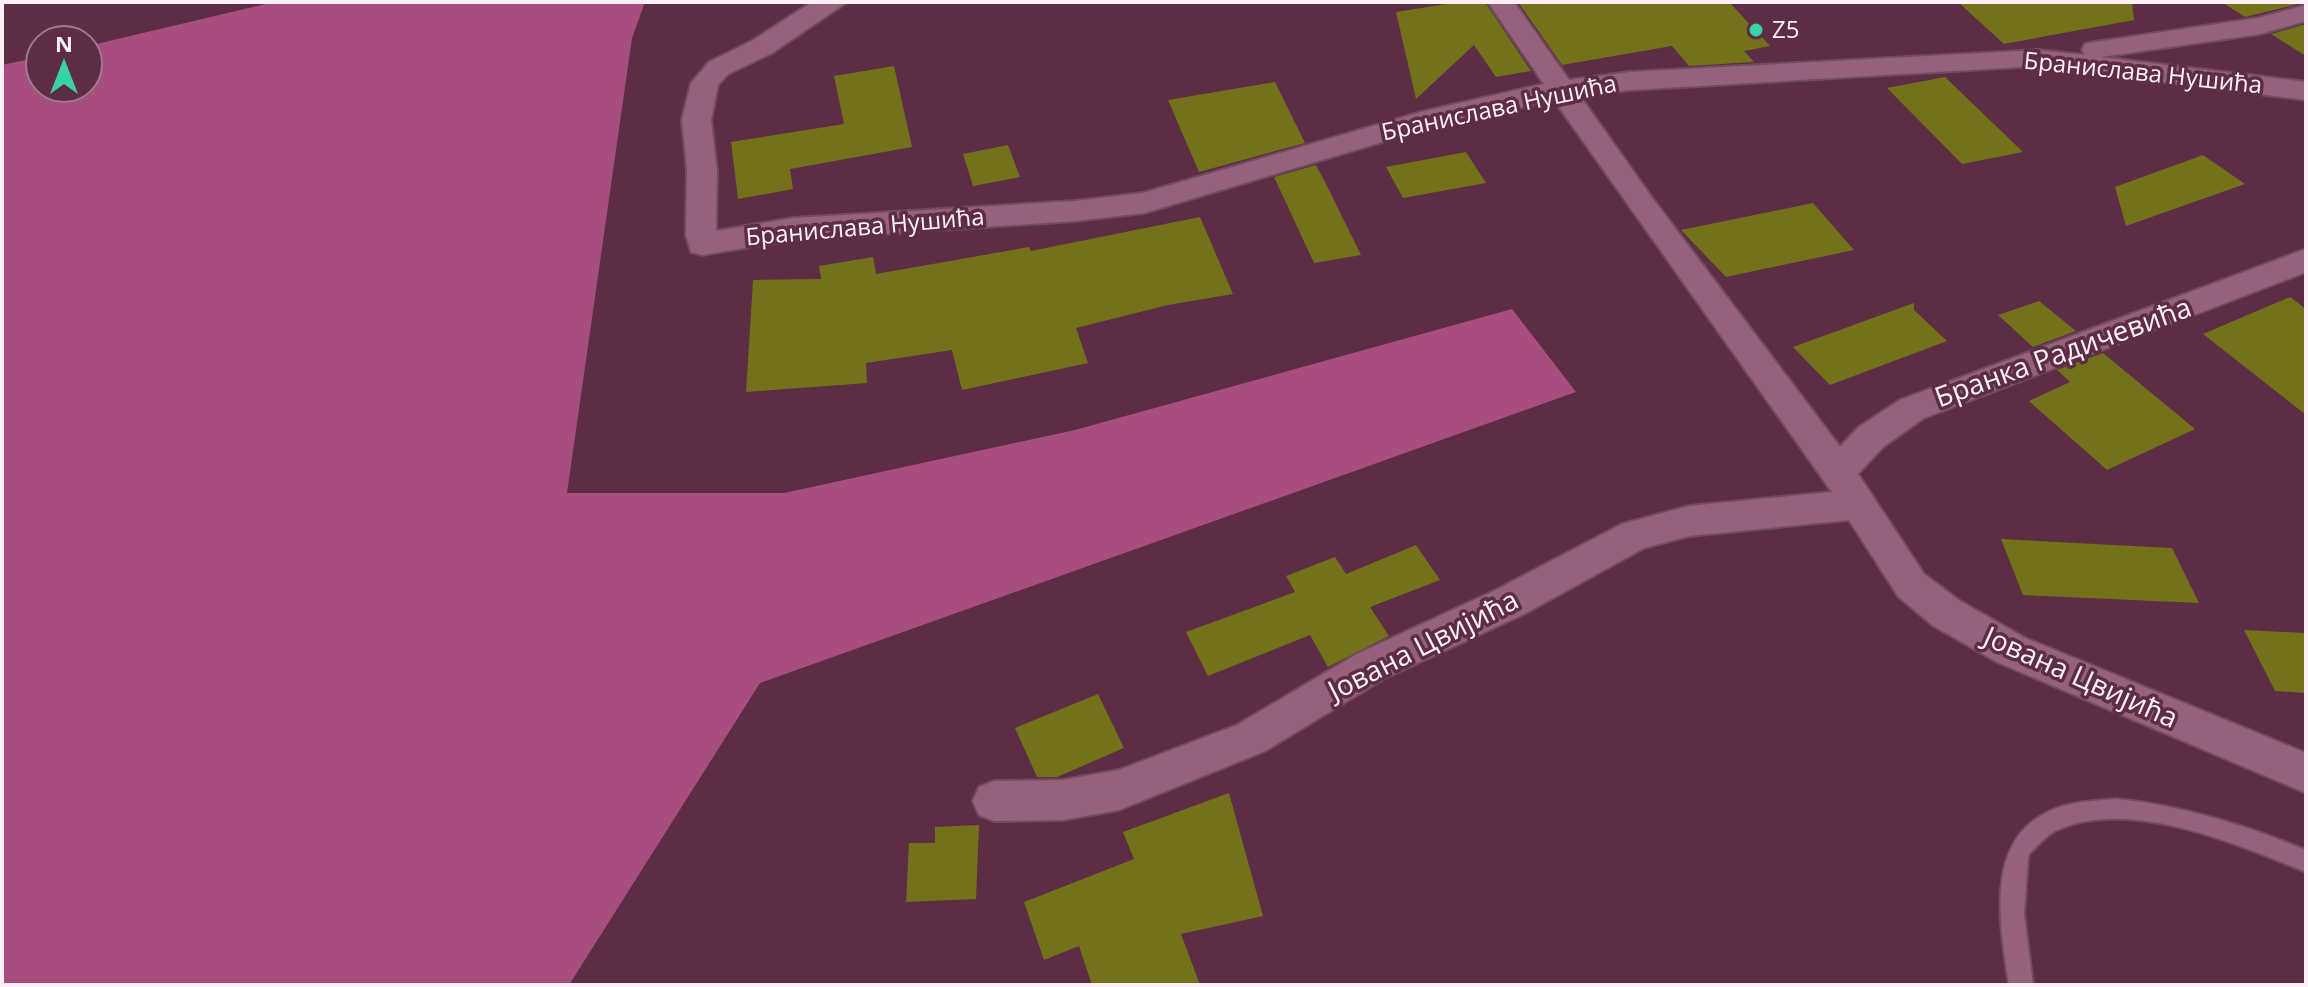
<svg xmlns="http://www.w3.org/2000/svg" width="2308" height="987" viewBox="0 0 2308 987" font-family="'Open Sans',sans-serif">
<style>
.forest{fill:#a84e7f}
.building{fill:#737119}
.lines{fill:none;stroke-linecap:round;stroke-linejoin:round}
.lane-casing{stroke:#714c61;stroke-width:4}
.street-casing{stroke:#714c61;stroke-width:4}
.lane{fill:#96617c;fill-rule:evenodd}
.street{fill:#96617c;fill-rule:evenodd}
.poi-dot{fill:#36d4a7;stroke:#5d2d46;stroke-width:3}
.labels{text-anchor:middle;stroke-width:7;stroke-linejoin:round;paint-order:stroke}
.far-poi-label{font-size:24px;fill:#fdf0f6;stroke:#5d2d46;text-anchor:start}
.far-street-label{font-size:24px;fill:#fdf0f6;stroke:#5d2d46}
.street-label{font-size:28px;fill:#fdf0f6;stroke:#5d2d46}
</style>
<rect width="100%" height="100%" fill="#5d2d46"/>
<path class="forest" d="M274 2H645L632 38 567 493H784L1075 430 1512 309 1576 392 760 683 569 985H2V65L40 57V88H88V46Z"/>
<g class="building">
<path d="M1459 2H1485L1531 71 1496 77 1474 45 1416 99 1396 12Z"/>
<path d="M1518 2H1729L1770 46 1744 51 1754 62 1689 66 1672 46 1562 65Z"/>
<path d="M1958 2H2132L2134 20 2004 44Z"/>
<path d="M2222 2H2306L2245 17Z"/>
<path d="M2306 24V56L2271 34Z"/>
<path d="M894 66 912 147 790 169 793 189 738 199 731 142 844 124 834 76Z"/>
<path d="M1945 77 2023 152 1962 164 1887 88Z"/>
<path d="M1275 82 1305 143 1199 172 1168 100Z"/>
<path d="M1008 145 1020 177 973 186 963 154Z"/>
<path d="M1466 152 1486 183 1403 198 1386 167Z"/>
<path d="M2203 155 2245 184 2126 226 2115 187Z"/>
<path d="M1316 165 1326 184 1361 255 1314 263 1274 177Z"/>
<path d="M1813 203 1854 250 1726 277 1681 230Z"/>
<path d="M1200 217 1233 294 1168 305 1076 328 1088 363 962 390 952 350 866 363 867 383 746 392 753 280 821 279 819 266 873 257 876 274 1029 247 1031 251Z"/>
<path d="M2290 297 2306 309V415L2203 334Z"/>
<path d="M2039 301 2076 331 2033 347 1998 315Z"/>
<path d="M1914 303V310L1947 341 1830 385 1793 347Z"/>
<path d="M2103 353 2195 429 2107 470 2029 401 2070 382 2057 370Z"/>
<path d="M2001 539 2172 548 2199 603 2023 595Z"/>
<path d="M1416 545 1440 580 1370 607 1389 636 1328 667 1310 635 1208 676 1186 632 1295 592 1286 576 1335 557 1346 574Z"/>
<path d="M2244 630 2306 633V693L2275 691Z"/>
<path d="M1098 694 1124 748 1057 777H1037L1015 728Z"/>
<path d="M1229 793 1263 916 1181 934 1200 985H1092L1079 946 1044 960 1024 902 1134 859 1123 832Z"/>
<path d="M979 825 976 899 906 902 909 843H935V827Z"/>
</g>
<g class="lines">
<g class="lane-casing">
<path id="lane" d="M2117 799C2184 806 2244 825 2306 850V872C2237 844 2129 797 2057 830 2046 835 2038 846 2029 854L2028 859 2024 914 2033 985H2009C2001 932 1985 850 2039 817 2061 802 2091 801 2117 799Z"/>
</g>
<g class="street-casing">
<path id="street" d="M812 2H847L772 53 728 74 718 85 711 120 717 171 716 231 793 218 1075 201 1143 193 1421 112 1544 84 1488 2H1514L1569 80 1630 72 2038 50 2085 55 2082 50 2085 44 2095 42 2258 18 2306 5V21L2260 34 2101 57 2306 82V100L2038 66 1630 90 1580 96 1650 195 1840 447 1859 427 1900 400 2306 249V272L1924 418 1883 447 1858 474 1924 574 1960 601 2025 638 2306 753V793L1997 662 1932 625 1898 596 1849 520 1689 536 1644 548 1524 614 1385 678 1265 751 1119 810 1063 820 994 821 979 815 973 801 979 787 994 781 1063 780 1119 770 1237 725 1357 654 1496 590 1622 524 1689 506 1832 492 1554 100 1436 126 1144 213 1075 221 793 240 702 255 691 252 686 235 687 171 682 120 691 83 709 62 752 41Z"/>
</g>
<use href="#lane" class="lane"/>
<use href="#street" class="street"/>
</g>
<circle class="poi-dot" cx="1756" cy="30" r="8"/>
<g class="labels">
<g class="far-poi-label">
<text x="1772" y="38">Z5</text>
</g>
<g class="far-street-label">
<text transform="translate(2143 73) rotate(6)" y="8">Бранислава Нушића</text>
<text transform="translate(1499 108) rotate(-12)" y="8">Бранислава Нушића</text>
<text transform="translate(865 227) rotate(-5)" y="8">Бранислава Нушића</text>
</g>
<g class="street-label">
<text transform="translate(2063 352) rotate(-20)" y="10">Бранка Радичевића</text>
<text transform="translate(1423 645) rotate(-27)" y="10">Јована Цвијића</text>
<text transform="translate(2081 677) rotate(24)" y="10">Јована Цвијића</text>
</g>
</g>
<rect width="2308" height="987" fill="none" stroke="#fdf0f6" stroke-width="8"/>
<g transform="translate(64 64)"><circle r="38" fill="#5d2d46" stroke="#9d7b8c" stroke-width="2"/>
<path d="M0-6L14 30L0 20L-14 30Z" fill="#36d4a7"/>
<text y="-12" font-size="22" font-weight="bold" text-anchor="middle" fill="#fdf0f6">N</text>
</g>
</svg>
